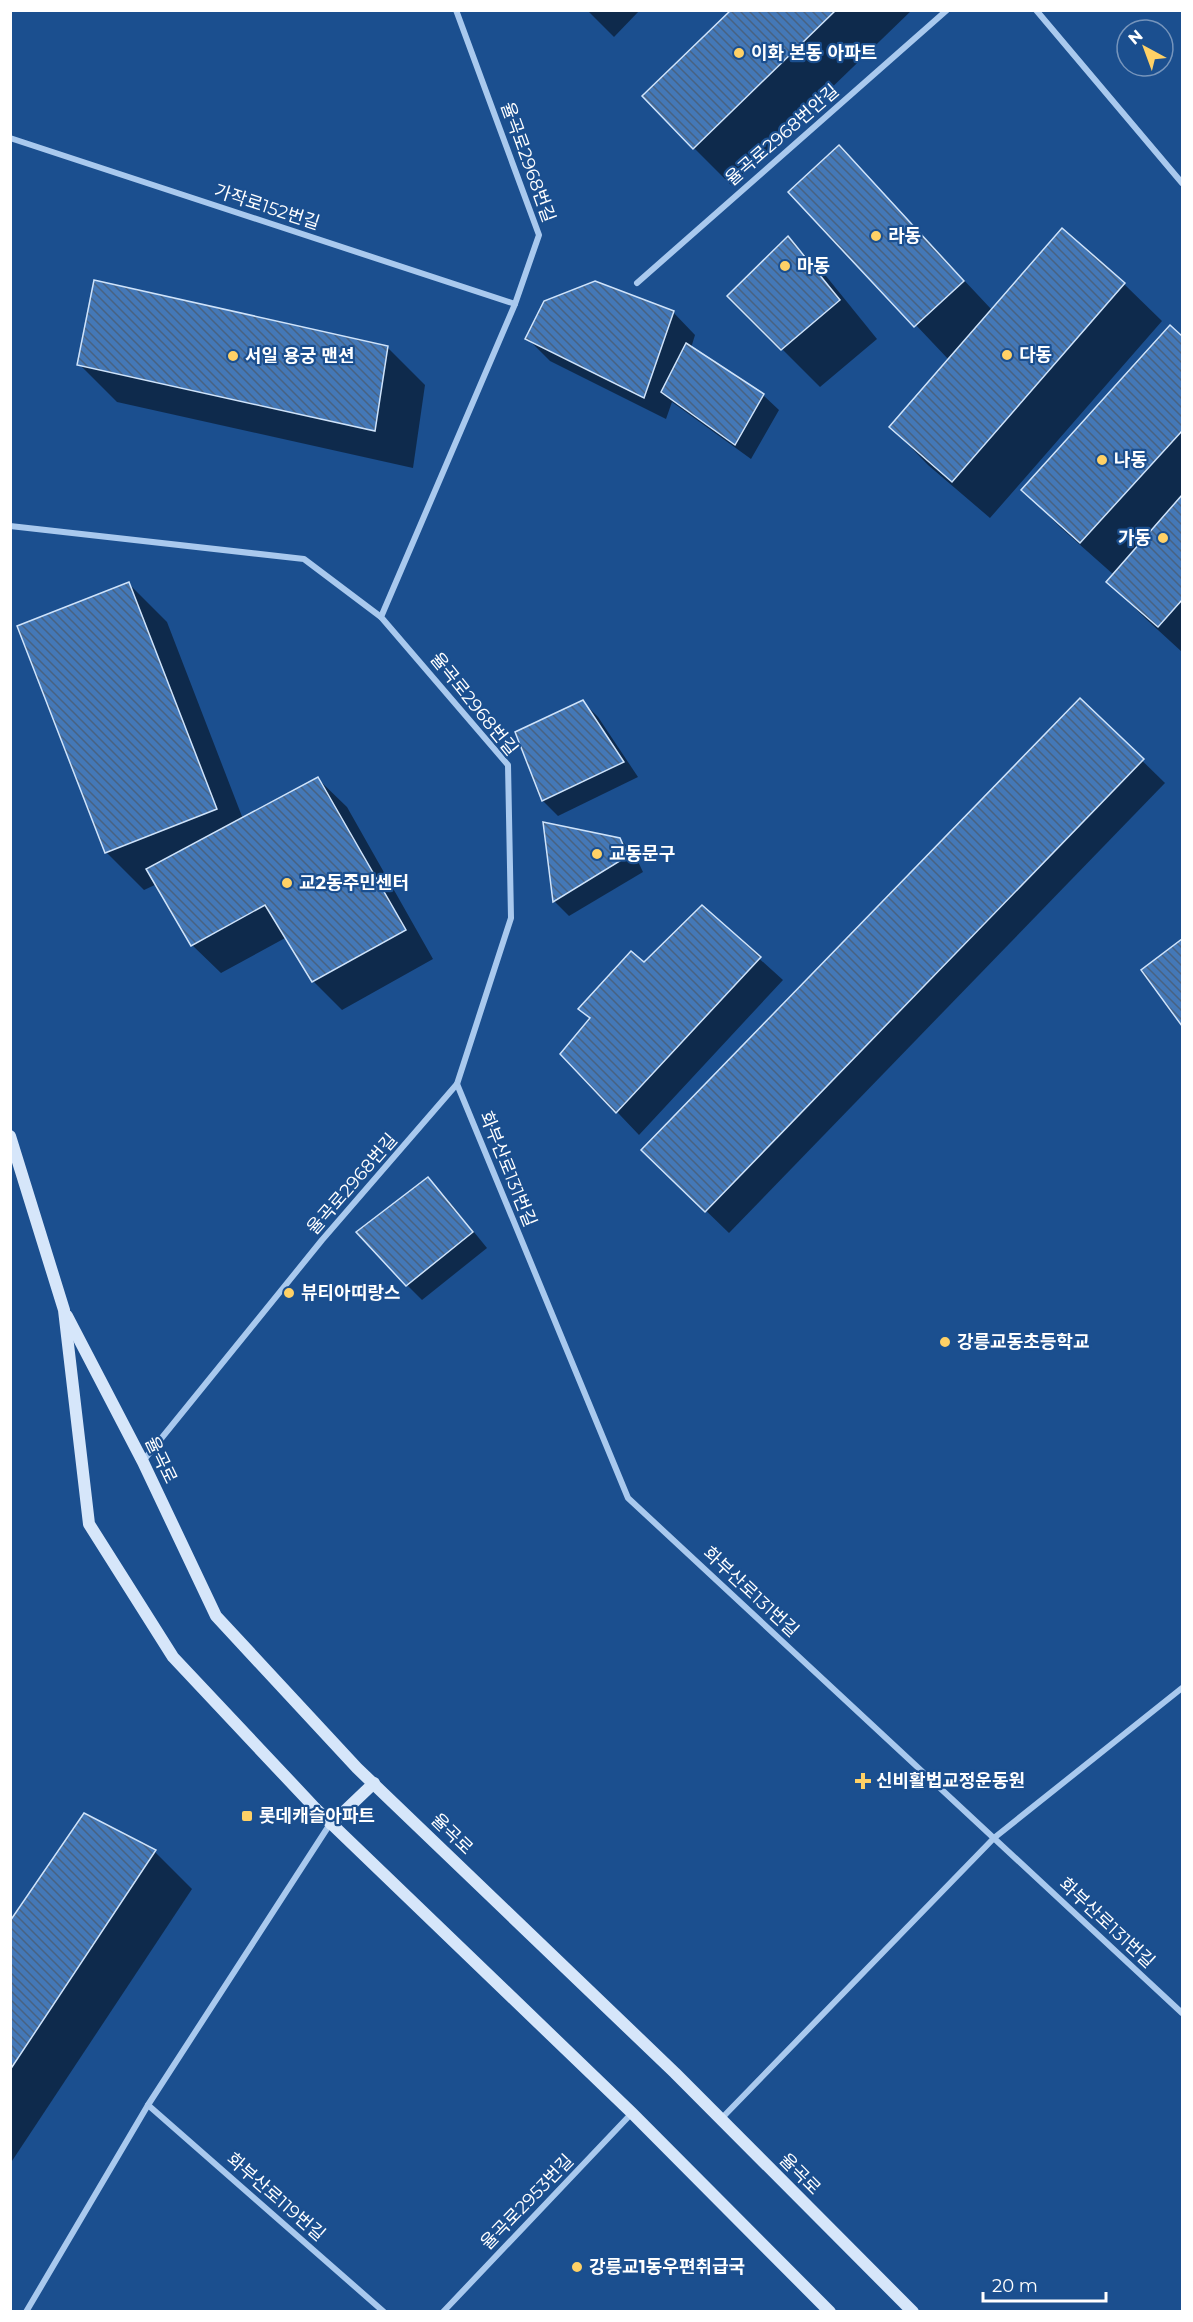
<svg xmlns="http://www.w3.org/2000/svg" width="1193" height="2322" viewBox="0 0 1193 2322" font-family="Montserrat,'Noto Sans KR',sans-serif">
<style>
.shadow{fill:#0007}
.building{fill:url(#building-back-hatch);stroke:#cfe3fa;stroke-width:1.5}
.lines{fill:none;stroke-linecap:round;stroke-linejoin:round}
.street{stroke:#a9c9ee;stroke-width:6}
.secondary{stroke:#d6e6fa;stroke-width:12}
.poi-dot{fill:#ffd166;stroke:#1b4f8f;stroke-width:2}
.labels{text-anchor:middle;stroke-width:4.5;stroke-linejoin:round;paint-order:stroke}
.poi-label{font-size:18px;font-weight:bold;fill:#fff;stroke:#1b4f8f;text-anchor:start}
.street-label{font-size:18px;fill:#fff;stroke:#1b4f8f}
</style>
<defs>
<pattern id="building-back-hatch" width="6" height="6" patternUnits="userSpaceOnUse" patternTransform="scale(1.5)"><rect width="6" height="6" fill="#4478b7"/><path d="M-1 5l2 2M0 0l6 6M5-1l2 2" fill="none" stroke="#486282"/></pattern>
</defs>
<rect width="100%" height="100%" fill="#1b4f8f"/>
<g class="shadow">
<path d="M587 10H640L614 37Z"/>
<path d="M733 10H912L731 185 694 148Z"/>
<path d="M839 147 992 310 1124 284 1162 321 990 518 928 465 891 427 949 360 790 192Z"/>
<path d="M788 239 826 276 877 339 820 387 729 296Z"/>
<path d="M673 312 695 335 691 348 763 395 779 410 751 459 672 402 666 419 550 361 527 338Z"/>
<path d="M1171 327 1182 338V652L1146 619 1108 582 1114 575 1061 528 1023 490Z"/>
<path d="M388 348 425 385 413 468 117 402 79 364Z"/>
<path d="M129 584 167 622 243 819 318 779 347 807 433 959 342 1010 313 981 287 937 221 973 192 945 157 884 144 890 106 852Z"/>
<path d="M1080 700 1165 783 729 1233 666 1172Z"/>
<path d="M583 702 598 717 638 777 558 816 543 801 517 733Z"/>
<path d="M620 839 635 855 643 872 569 916 554 901Z"/>
<path d="M702 907 783 980 639 1135 562 1054 591 1019 580 1009 644 964Z"/>
<path d="M1182 941V1023L1143 970Z"/>
<path d="M427 1179 443 1194 487 1248 422 1300 407 1285Z"/>
<path d="M155 1852 192 1889 10 2164V1924Z"/>
</g>
<g class="building">
<path d="M731 10H836L693 149 642 96Z"/>
<path d="M839 145 964 281 914 327 788 192Z"/>
<path d="M1062 228 1125 283 952 482 889 427Z"/>
<path d="M788 236 840 300 781 350 727 296Z"/>
<path d="M94 280 388 346 375 431 77 365Z"/>
<path d="M595 281 674 311 644 398 525 339 544 301Z"/>
<path d="M1170 325 1182 336V431L1080 543 1021 490Z"/>
<path d="M686 343 764 394 735 445 661 392Z"/>
<path d="M1182 495V600L1158 627 1106 582Z"/>
<path d="M129 582 217 809 105 853 17 626Z"/>
<path d="M1080 698 1144 759 705 1212 641 1150Z"/>
<path d="M583 700 624 762 542 801 515 732Z"/>
<path d="M318 777 406 930 312 982 265 905 191 946 146 869Z"/>
<path d="M543 822 620 838 628 856 553 902Z"/>
<path d="M702 905 761 957 616 1113 560 1054 590 1018 578 1009 631 951 644 962Z"/>
<path d="M1182 939V1026L1141 970Z"/>
<path d="M428 1177 473 1232 406 1286 356 1232Z"/>
<path d="M84 1813 156 1850 10 2070V1921Z"/>
</g>
<g class="lines">
<g class="street">
<path d="M1036 10 1182 183"/>
<path d="M10 138 515 304"/>
<path d="M637 283 947 10"/>
<path d="M10 526 304 559 381 617"/>
<path d="M457 1084 628 1498 1182 2013"/>
<path d="M143 1461 322 1240 457 1084 511 918 508 765 381 617 515 304 539 235 456 10"/>
<path d="M148 2105 384 2312"/>
<path d="M721 2119 994 1838 1182 1688"/>
<path d="M26 2312 148 2105 330 1824"/>
<path d="M443 2312 632 2113"/>
</g>
<g class="secondary">
<path d="M10 1136 64 1310 89 1524 173 1657 315 1808 632 2113 830 2312"/>
<path d="M67 1316 143 1462 216 1616 357 1768 675 2073 913 2312"/>
<path d="M331 1824 374 1783"/>
</g>
</g>
<g class="poi-dot">
<circle cx="739" cy="53" r="6"/>
<circle cx="876" cy="236" r="6"/>
<circle cx="785" cy="266" r="6"/>
<circle cx="1007" cy="355" r="6"/>
<circle cx="233" cy="356" r="6"/>
<circle cx="1102" cy="460" r="6"/>
<circle cx="1163" cy="538" r="6"/>
<circle cx="597" cy="854" r="6"/>
<circle cx="287" cy="883" r="6"/>
<circle cx="289" cy="1293" r="6"/>
<circle cx="945" cy="1342" r="6"/>
<path d="M860 1772h6v6h6v6h-6v6h-6v-6h-6v-6h6z"/>
<rect x="241" y="1810" width="12" height="12" rx="3"/>
<circle cx="577" cy="2267" r="6"/>
</g>
<g class="labels">
<g class="poi-label">
<text x="751" y="59">이화 본동 아파트</text>
<text x="888" y="242">라동</text>
<text x="797" y="272">마동</text>
<text x="1019" y="361">다동</text>
<text x="245" y="362">서일 용궁 맨션</text>
<text x="1114" y="466">나동</text>
<text x="1151" y="544" text-anchor="end">가동</text>
<text x="609" y="860">교동문구</text>
<text x="299" y="889">교2동주민센터</text>
<text x="301" y="1299">뷰티아띠랑스</text>
<text x="957" y="1348">강릉교동초등학교</text>
<text x="876" y="1787">신비활법교정운동원</text>
<text x="259" y="1822">롯데캐슬아파트</text>
<text x="589" y="2273">강릉교1동우편취급국</text>
</g>
<g class="street-label">
<text transform="translate(782 135) rotate(-41)" y="6">율곡로2968번안길</text>
<text transform="translate(528 162) rotate(70)" y="6">율곡로2968번길</text>
<text transform="translate(267 207) rotate(18)" y="6">가작로152번길</text>
<text transform="translate(474 704) rotate(51)" y="6">율곡로2968번길</text>
<text transform="translate(508 1169) rotate(68)" y="6">화부산로131번길</text>
<text transform="translate(352 1184) rotate(-49)" y="6">율곡로2968번길</text>
<text transform="translate(161 1460) rotate(64)" y="6">율곡로</text>
<text transform="translate(751 1592) rotate(43)" y="6">화부산로131번길</text>
<text transform="translate(452 1834) rotate(44)" y="6">율곡로</text>
<text transform="translate(1107 1923) rotate(43)" y="6">화부산로131번길</text>
<text transform="translate(800 2174) rotate(45)" y="6">율곡로</text>
<text transform="translate(276 2197) rotate(41)" y="6">화부산로119번길</text>
<text transform="translate(527 2202) rotate(-46)" y="6">율곡로2953번길</text>
</g>
</g>
<rect width="1193" height="2322" fill="none" stroke="#ffffff" stroke-width="24"/>
<g transform="translate(1145 48) rotate(319)"><circle r="28" fill="#1b4f8f" stroke="#7695bc" stroke-width="1.5"/>
<path d="M0-4.5L10 22L0 15L-10 22Z" fill="#ffd166"/>
<text y="-9" font-size="16" font-weight="bold" text-anchor="middle" fill="#ffffff">N</text>
</g>
<path d="M983 2292v9h123v-9" fill="none" stroke="#ffffff" stroke-width="3"/>
<text x="992" y="2292" font-size="18" fill="#ffffff" stroke="#1b4f8f" stroke-width="4.5" paint-order="stroke">20 m</text>
</svg>
